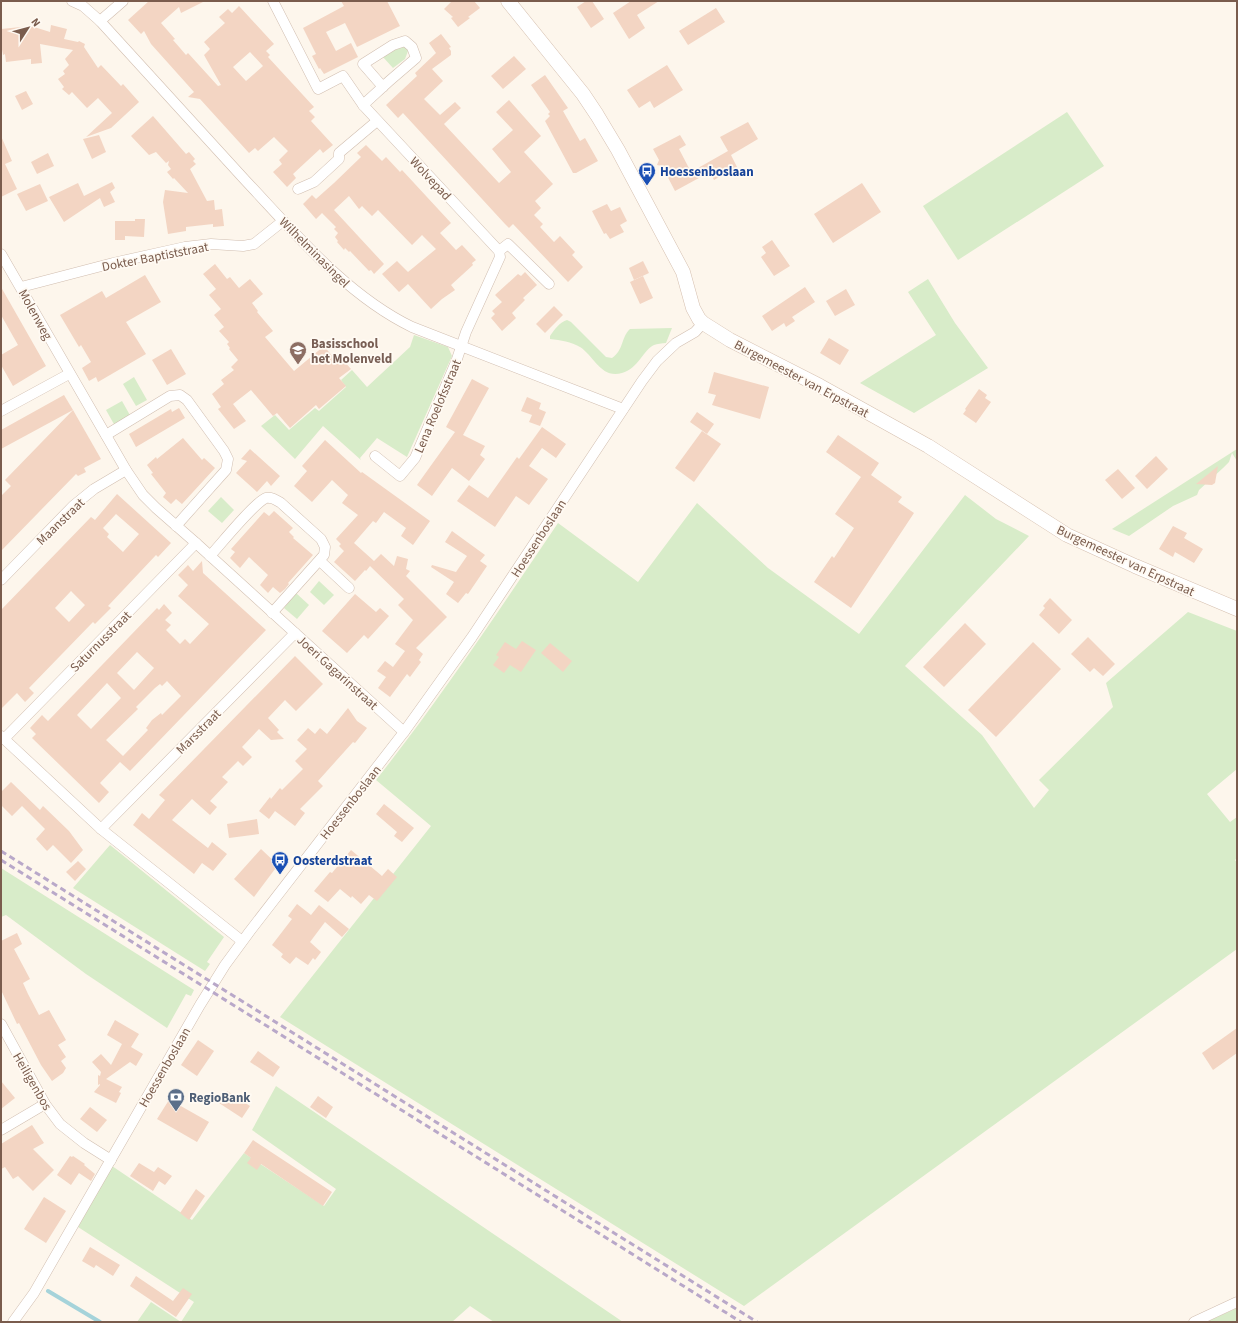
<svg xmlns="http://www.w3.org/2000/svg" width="1238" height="1323" viewBox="0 0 1238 1323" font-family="'Source Sans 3',sans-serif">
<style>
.green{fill:#d8ecc9}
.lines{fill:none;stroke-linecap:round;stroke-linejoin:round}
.stream{stroke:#a5d3da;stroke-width:4}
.building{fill:#f3d5c3;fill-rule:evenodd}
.street-casing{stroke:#d1beb0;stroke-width:11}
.secondary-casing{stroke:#d6c0b0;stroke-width:15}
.street{stroke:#fff;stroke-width:10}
.secondary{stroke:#fff;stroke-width:14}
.rail{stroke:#b9a8c9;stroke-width:3;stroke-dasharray:6 4;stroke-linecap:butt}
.labels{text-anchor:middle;stroke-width:3.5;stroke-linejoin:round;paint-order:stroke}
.transit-label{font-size:13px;font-weight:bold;fill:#164399;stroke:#fffaf3;text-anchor:start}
.street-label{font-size:13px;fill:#7a5c4d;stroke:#fffaf3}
.education-label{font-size:13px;font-weight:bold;fill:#785e54;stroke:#fffaf3;text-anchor:start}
.service-label{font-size:13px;font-weight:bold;fill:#4e5e75;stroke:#fffaf3;text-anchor:start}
</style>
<rect width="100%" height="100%" fill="#fdf6ec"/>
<g class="green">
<path d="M404 45 408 51 405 59 393 68 382 56Z"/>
<path d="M1067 112 1104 166 958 260 923 206Z"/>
<path d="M928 279 955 323 988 368 914 413 860 383 936 335 908 292Z"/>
<path d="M567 320 571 322 606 357 612 358C624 350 621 337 630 329L672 328 666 343C662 343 657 344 654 345 644 349 638 369 622 373 601 379 594 356 580 347 571 342 561 340 550 339V336C554 330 560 322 567 320Z"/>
<path d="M414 335 448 347 452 356 407 457 377 438 360 458 361 460 323 426 295 459 261 426 275 415 289 430 315 408 319 411 346 387 341 380 352 370 367 387 410 347Z"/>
<path d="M134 377 147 400 136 406 123 384Z"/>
<path d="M122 401 131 417 115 426 106 410Z"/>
<path d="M1237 449V461L1232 453 1229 462 1223 468 1199 490 1197 495 1173 506 1129 536 1112 529Z"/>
<path d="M965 495 996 519 1029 536 905 666 982 735 1034 808 1049 790 1039 780 1113 707 1106 683 1188 612 1237 631V769L1207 794 1230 822 1237 817V858L1235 860 1237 863V949L744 1306 280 1017 431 826 376 780C441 698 499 610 558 523L638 582 697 503 768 568 859 634Z"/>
<path d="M221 497 234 510 222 523 208 511Z"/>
<path d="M319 581 334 595 324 605 310 592Z"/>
<path d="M296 593 309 605 297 619 284 608Z"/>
<path d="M110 845 224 937 207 962 210 964 205 971 73 888Z"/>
<path d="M1 868 194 990 191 996 186 994 167 1028 86 974 6 915 1 917Z"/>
<path d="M276 1086 623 1322H494L470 1306 452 1322H137L151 1302 181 1322 194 1302 78 1227 112 1166 192 1220 244 1153 324 1206 336 1189 252 1130Z"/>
<path d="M1237 1308V1322H1206Z"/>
</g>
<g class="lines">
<path class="stream" d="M48 1291 100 1322"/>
</g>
<g class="building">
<path d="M149 1H205L181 13 179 7 161 23 175 39 173 40 180 48 186 55 188 53 218 86 221 85 204 55 210 49 204 42 225 23 219 17 228 9 232 13 239 6 274 44 266 51 270 55 268 57 314 107 309 111 315 117 311 121 333 145 323 153 320 149 293 174 296 178 287 187 273 172 282 164 279 160 288 151 274 137 258 151 255 148 249 153 200 99 188 97 194 92 151 44 144 31 141 34 128 20ZM250 52 263 66 246 81 233 67Z"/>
<path d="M341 1H387L400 26 357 47 345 23 326 32 336 51 351 43 358 57 324 74 320 68 319 69 312 56 316 54 303 28 344 6Z"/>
<path d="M452 1H474L480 8 468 17 470 18 458 27 451 18 453 17 444 9Z"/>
<path d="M586 1H592L604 19 591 28 577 7Z"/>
<path d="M631 1H659L637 15 645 28 629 39 613 13Z"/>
<path d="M716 8 725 22 688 45 679 31Z"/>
<path d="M51 25 67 29 64 39 78 42 79 41 85 44 84 47 98 68 101 65 121 86 123 84 139 102 111 128 86 137 112 113 98 98 87 108 72 92 69 95 62 89 64 87 58 79 65 74 63 71 69 65 65 59 73 50 40 44 42 63 31 64V59L6 62 5 54 3 55 1 44V29L31 26 50 32Z"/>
<path d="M441 34 451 47 449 48 451 51V55L432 69 443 81 424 99 440 115 455 102 461 108 444 124 499 183 511 172 492 149 513 130 496 112 509 100 541 136 524 152 553 184 535 201 541 208 534 215 543 224 540 227 554 242 560 236 575 252 572 255 583 267 568 282 513 224 509 228 505 224 403 113 398 118 386 105 417 76 415 73 436 53 429 43Z"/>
<path d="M514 56 526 69 503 89 491 76Z"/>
<path d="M667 65 683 90 654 108 650 101 639 108 627 90Z"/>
<path d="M545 75 568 108 563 111 580 141 585 138 598 161 576 173H573L545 121 550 116 548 114 550 112 531 85Z"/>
<path d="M26 91 33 104 22 110 15 96Z"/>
<path d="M153 116 186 154 189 152 195 159 193 161 196 164 190 169 207 201 214 200 215 210 222 209 224 226 213 227V224L186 227V231L168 234 163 202 165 190 188 193 174 178 173 179 167 172 171 169 168 165 169 161 166 163 156 152 149 155 131 136Z"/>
<path d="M748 122 758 139 731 155 737 167 714 180 710 172 675 191 662 166 657 165 659 160 653 149 680 135 686 145 679 149 691 172 728 151 720 137Z"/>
<path d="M99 135 106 152 92 159 83 139Z"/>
<path d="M1 136 12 161 5 164 17 189 1 197Z"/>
<path d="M366 145 382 161 386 157 400 172 402 170 451 223 440 233 456 250 462 245 476 260 472 263 473 265 451 285 455 290 442 299 431 309 408 284 399 292 382 274 397 261 408 272 436 249 422 235 412 245 378 210 372 216 362 206 359 209 349 196 334 210 384 264 374 274 371 270 369 271 350 251 349 252 345 248 344 250 337 242 338 241 335 237 338 233 334 229 336 227 322 213 316 219 303 204 312 195 316 199 334 183 361 157 357 153Z"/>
<path d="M48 153 54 166 37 174 31 162Z"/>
<path d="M112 182 115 188 110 192 115 202 104 207 100 198 64 222 49 197 78 183 84 196Z"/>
<path d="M862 183 881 212 833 243 814 214Z"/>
<path d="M40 184 48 201 26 211 17 194Z"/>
<path d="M607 204 611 211 620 207 627 221 620 225 624 232 610 239 606 233 604 234 592 211Z"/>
<path d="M135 219H145L144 237 125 236V240H115V221H135Z"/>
<path d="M772 240 790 266 774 276 761 257 766 253 762 247Z"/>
<path d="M643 261 649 273 634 280 629 268Z"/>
<path d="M215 264 227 279 230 277 239 288 250 279 263 294 252 303 258 311 257 312 273 331 265 337 294 371 324 346 333 357 337 353 351 369 339 378 346 386 319 409 316 405 290 428 277 413 273 416 251 390 233 404 246 421 234 429 218 409 221 407 212 394 224 384 221 380 234 370 231 367 238 360 229 349 230 348 227 344 229 342 219 331 224 327 214 315 221 309 209 295 216 289 203 274Z"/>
<path d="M525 272 537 285 523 298 525 300 512 313 516 318 502 331 491 318 495 314 492 311 502 302 495 295 518 274 521 276Z"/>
<path d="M145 275 161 302 126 322 146 354 98 382 96 377 89 381 82 368 91 362 81 345 79 347 60 315 102 291 106 298Z"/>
<path d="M643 276 653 298 640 304 630 282Z"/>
<path d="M1 287 46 366 13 386 1 365V355L18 345 1 315Z"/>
<path d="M805 287 815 302 792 317 795 321 786 327 784 323 772 331 762 316Z"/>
<path d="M846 289 855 305 835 316 826 301Z"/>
<path d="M554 306 563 315 545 333 536 324Z"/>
<path d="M829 338 849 350 840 365 820 353Z"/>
<path d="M171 349 186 374 167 385 152 360Z"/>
<path d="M714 372 769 387 760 419 712 405 716 395 708 393Z"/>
<path d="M472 379 489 388 463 435 485 446 480 455 485 459 469 481 452 468 432 496 417 485 455 432 446 427Z"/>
<path d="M979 389 987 395 985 398 991 402 976 423 963 414 966 410 965 409Z"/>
<path d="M64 395 73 410 1 449V430Z"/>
<path d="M527 397 541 403 539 409 546 412 540 426 529 422 532 415 521 411Z"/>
<path d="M179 408 185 418 136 447 129 434 171 409 172 412Z"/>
<path d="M73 410 101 459 84 468 86 472 78 476 76 474 1 551V496L11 486 5 480Z"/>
<path d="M697 412 714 424 707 434 690 422Z"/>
<path d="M542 427 566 444 556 458 542 448 529 466 548 479 529 505 516 496 495 527 457 501 469 485 488 498 517 457 519 459Z"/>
<path d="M702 431 721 444 694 482 675 468Z"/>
<path d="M838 435 879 463 871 475 902 497 898 502 914 513 851 608 814 582 832 556 834 558 854 528 835 514 861 477 826 452Z"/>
<path d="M183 438 202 460 204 458 215 468 182 504 176 499 171 504 163 497 166 493 151 474 153 473 147 465 156 457 157 459Z"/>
<path d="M325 440 361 473 362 472 430 521 413 545 401 536 406 528 384 512 376 523 373 521 354 543 374 561 381 554 394 566 397 556 408 559 406 569 410 571 406 576 447 617 416 648 423 654 419 660 421 662 410 677 407 674 390 697 378 688 386 677 377 671 385 661 393 667 405 651 395 644 413 620 398 605 404 599 370 566 366 571 365 570 355 581 334 562 344 551 339 546 341 544 336 539 358 515 342 503 348 495 332 480 312 502 294 486 307 471 302 466Z"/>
<path d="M250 449 280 476 271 486 267 481 257 492 236 473 247 461 241 459Z"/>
<path d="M1156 456 1168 469 1147 489 1135 476Z"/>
<path d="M1218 466 1215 483 1212 485 1196 484Z"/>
<path d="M1118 469 1135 488 1122 499 1105 480Z"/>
<path d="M117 494 171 543 158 557 156 555 108 606 111 608 95 624 93 622 29 688 34 693 25 702 17 693 1 709V610L91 517 95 520ZM116 514 139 534 123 552 107 537 109 534 103 528ZM71 591 85 605 69 622 55 608Z"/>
<path d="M274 511 293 528 289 532 294 537 293 538 313 555 288 583 289 584 285 589 280 593 273 587 268 593 260 585 268 575 249 557 240 568 230 558 235 552 231 549 264 512 269 516Z"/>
<path d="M1173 526 1187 533 1184 538 1203 549 1194 563 1175 552 1173 557 1159 549Z"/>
<path d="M452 531 485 555 480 561 487 566 468 594 466 593 458 603 446 594 454 582 431 567 432 565 456 572 467 556 445 542Z"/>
<path d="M202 561 203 573 266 630 130 771 120 762 100 783 109 792 99 803 32 738 36 734 30 728 42 715 48 721 157 608 159 610 164 604 172 613 165 620 171 625 166 630 180 644 185 639 190 644 209 624 178 596 188 585 178 575 188 565 193 571ZM137 652 154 668 134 690 117 673ZM167 681 181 696 162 715 161 713 152 720 146 728 148 730 123 756 106 740 138 709 136 707 155 688 160 684 162 686ZM107 683 121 698 91 729 77 715Z"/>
<path d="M355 594 376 612 380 608 389 616 368 639 364 635 347 653 322 631Z"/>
<path d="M1050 598 1072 620 1059 634 1039 615 1045 608 1043 606Z"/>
<path d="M965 623 986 644 944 687 923 667Z"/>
<path d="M1088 637 1115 664 1103 676 1094 668 1090 672 1071 654Z"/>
<path d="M522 641 536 650 521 672 510 665 504 673 493 665 499 657 496 655 505 642 516 649Z"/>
<path d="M1033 642 1061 669 996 737 968 710Z"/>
<path d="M550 643 572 661 563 672 541 653Z"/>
<path d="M295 656 323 684 296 711 285 700 268 718 279 730 277 732 284 739 271 740 259 729 242 747 252 757 243 766 238 761 222 777 228 782 210 801 217 807 210 815 192 799 172 820 208 848 212 842 227 854 213 871 202 863 194 874 133 825 142 813 149 819 165 800 159 795Z"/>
<path d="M348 708 357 721 367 728 355 743 353 742 318 781 323 786 300 809 305 813 295 826 275 811 269 819 259 811 270 797 271 799 280 788 282 790 303 769 295 761 307 749 297 740 308 728 315 734 320 728 327 734Z"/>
<path d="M11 782 40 810 43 806 69 831 83 850 71 863 53 845 47 851 36 839 45 829 22 806 12 816 1 805V792Z"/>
<path d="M384 804 414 828 402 842 394 836 397 832 376 814Z"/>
<path d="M257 819 259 834 229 838 227 824Z"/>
<path d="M261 849 278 865 254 897 234 879Z"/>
<path d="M351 850 382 876 388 869 397 877 377 901 369 895 361 904 352 896 351 898 340 889 328 902 314 891 330 872 332 873Z"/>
<path d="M78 861 86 869 75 881 66 872Z"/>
<path d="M297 904 311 915 319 905 349 929 342 937 325 922 310 942 321 952 315 960 313 958 308 965 296 957 290 964 281 957 283 954 272 945 292 919 288 916Z"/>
<path d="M17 933 22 944 14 949 30 979 23 983 28 994 39 1015 49 1010 66 1040 58 1045 66 1057 61 1061 66 1068 63 1073 52 1081 41 1065 19 1023 17 1024 1 990V941Z"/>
<path d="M115 1020 139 1034 131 1047 143 1054 136 1066 130 1062 106 1079 122 1087 119 1092 121 1093 116 1103 94 1092 100 1085V1084L98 1085V1075L100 1076 101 1072 92 1062 101 1054 111 1065 122 1044 107 1035Z"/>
<path d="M1237 1028V1053L1213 1070 1202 1053Z"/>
<path d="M198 1040 214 1051 197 1076 181 1065Z"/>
<path d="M258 1051 280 1067 273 1077 250 1062Z"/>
<path d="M1 1081 15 1098 1 1109Z"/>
<path d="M227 1091 250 1106 242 1118 219 1103Z"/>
<path d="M174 1092 184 1097 179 1105 209 1122 197 1142 157 1119Z"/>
<path d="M318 1096 333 1107 326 1118 310 1107Z"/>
<path d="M90 1107 107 1120 97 1132 80 1119Z"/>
<path d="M32 1125 44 1143 33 1149 54 1170 33 1191 18 1176 13 1179 5 1167 1 1169V1144Z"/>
<path d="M253 1140 332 1192 323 1206 261 1164 257 1170 247 1163 251 1158 244 1153Z"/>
<path d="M70 1156 72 1157 73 1156 85 1164 84 1165 95 1174 91 1181 79 1173 71 1185 57 1175Z"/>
<path d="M139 1163 154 1172 158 1167 172 1176 165 1185 159 1181 153 1191 130 1176Z"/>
<path d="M196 1189 205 1196 189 1220 180 1213Z"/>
<path d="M44 1197 66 1211 46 1243 24 1229Z"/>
<path d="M90 1247 120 1265 113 1276 96 1265 94 1268 82 1261Z"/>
<path d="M136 1276 173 1301 183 1288 192 1294 176 1317 130 1286Z"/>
</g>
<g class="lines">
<g class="street-casing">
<g id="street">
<path d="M72 1 83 6 100 21C148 74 197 127 245 180 295 233 346 295 412 327L623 409"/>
<path d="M273 1 318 89 343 76 363 105 499 251 500 257 466 332 456 362 415 458 400 476 375 456"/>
<path d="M100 21 123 1"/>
<path d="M363 105C380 89 398 73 416 58L412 47 405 41 393 45 363 64 383 87"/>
<path d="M298 189 314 182 339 159V153L377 121"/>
<path d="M499 251 508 244 549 284"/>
<path d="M1 254 126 470 143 495 156 508 196 543 404 732"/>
<path d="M21 287 113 263 185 247 211 244 243 246 254 244 283 221"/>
<path d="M1 411 69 374"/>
<path d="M106 435 170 396 180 395 187 400 224 451 228 459 226 470 176 526"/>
<path d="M210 556C220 545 255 502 266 498 272 497 276 500 281 503L321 539 325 547 324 555 272 613"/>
<path d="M320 561 349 588"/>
<path d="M1 580 73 506 94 489 126 470"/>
<path d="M1 736 101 829 242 941"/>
<path d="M4 739 196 543"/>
<path d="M101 829 295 633"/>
<path d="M1 1024 45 1104 60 1124 84 1143 111 1160"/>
<path d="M1 1130 45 1104"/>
<path d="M13 1322 34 1293 200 1005 225 965 250 931 404 732 472 637 642 381 657 361 676 343 695 332 703 323"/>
<path d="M1194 1322 1237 1302"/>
</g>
</g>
<g class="secondary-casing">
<path id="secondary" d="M508 1 583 94 597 115 618 150 683 272 693 308 699 319 703 323 730 340 820 386 928 446 1067 535 1135 566 1237 609"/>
</g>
<use href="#street" class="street"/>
<use href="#secondary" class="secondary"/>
<g class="rail">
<path d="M1 851 757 1322"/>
<path d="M1 860 741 1322"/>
</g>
</g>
<defs>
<g id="bus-pin" transform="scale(0.9)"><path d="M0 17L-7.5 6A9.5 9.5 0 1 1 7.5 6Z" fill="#1a4fb4" stroke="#fffaf3"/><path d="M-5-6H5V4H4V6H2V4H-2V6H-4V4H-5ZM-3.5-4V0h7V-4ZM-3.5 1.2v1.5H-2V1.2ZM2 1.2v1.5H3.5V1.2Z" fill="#fff"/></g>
<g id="school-pin" transform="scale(0.9)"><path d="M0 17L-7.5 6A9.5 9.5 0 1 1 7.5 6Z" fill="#8d6e63" stroke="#fffaf3"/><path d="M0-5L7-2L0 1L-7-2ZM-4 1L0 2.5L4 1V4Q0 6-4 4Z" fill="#fff"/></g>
<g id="bank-pin" transform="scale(0.9)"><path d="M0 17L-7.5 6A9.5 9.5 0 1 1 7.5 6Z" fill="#5c6f8a" stroke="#fffaf3"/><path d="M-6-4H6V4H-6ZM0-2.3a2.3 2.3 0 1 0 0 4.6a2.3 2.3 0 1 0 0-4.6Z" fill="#fff"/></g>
</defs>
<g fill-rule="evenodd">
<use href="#bus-pin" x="647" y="171"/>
<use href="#school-pin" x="298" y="350"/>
<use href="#bus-pin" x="280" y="860"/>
<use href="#bank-pin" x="176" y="1097"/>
</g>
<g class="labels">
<g class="transit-label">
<text x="660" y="176">Hoessenboslaan</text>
<text x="293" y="865">Oosterdstraat</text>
</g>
<g class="street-label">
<text transform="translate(431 178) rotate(47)" y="5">Wolvepad</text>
<text transform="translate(315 252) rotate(45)" y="5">Wilhelminasingel</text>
<text transform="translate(155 256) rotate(-11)" y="5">Dokter Baptiststraat</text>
<text transform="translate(36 314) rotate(61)" y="5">Molenweg</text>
<text transform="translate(802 378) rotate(28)" y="5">Burgemeester van Erpstraat</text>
<text transform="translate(437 406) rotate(-67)" y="5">Lena Roelofsstraat</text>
<text transform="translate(60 521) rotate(-44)" y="5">Maanstraat</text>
<text transform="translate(538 538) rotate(-57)" y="5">Hoessenboslaan</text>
<text transform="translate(1126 560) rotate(25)" y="5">Burgemeester van Erpstraat</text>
<text transform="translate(100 641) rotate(-45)" y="5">Saturnusstraat</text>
<text transform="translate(338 672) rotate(42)" y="5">Joeri Gagarinstraat</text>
<text transform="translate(198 731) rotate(-45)" y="5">Marsstraat</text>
<text transform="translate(350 802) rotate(-52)" y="5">Hoessenboslaan</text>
<text transform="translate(164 1067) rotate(-60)" y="5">Hoessenboslaan</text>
<text transform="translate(33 1081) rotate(60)" y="5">Heiligenbos</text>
</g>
<g class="education-label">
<text x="311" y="348">Basisschool<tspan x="311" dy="15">het Molenveld</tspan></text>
</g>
<g class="service-label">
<text x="189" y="1102">RegioBank</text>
</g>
</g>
<rect width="1238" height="1323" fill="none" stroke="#7a5c4d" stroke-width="4"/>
<g transform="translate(28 28) rotate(54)" stroke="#fffaf3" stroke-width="3" paint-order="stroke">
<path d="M0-3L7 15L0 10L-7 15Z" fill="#7a5c4d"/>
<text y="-6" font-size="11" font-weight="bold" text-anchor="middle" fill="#7a5c4d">N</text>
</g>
</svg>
